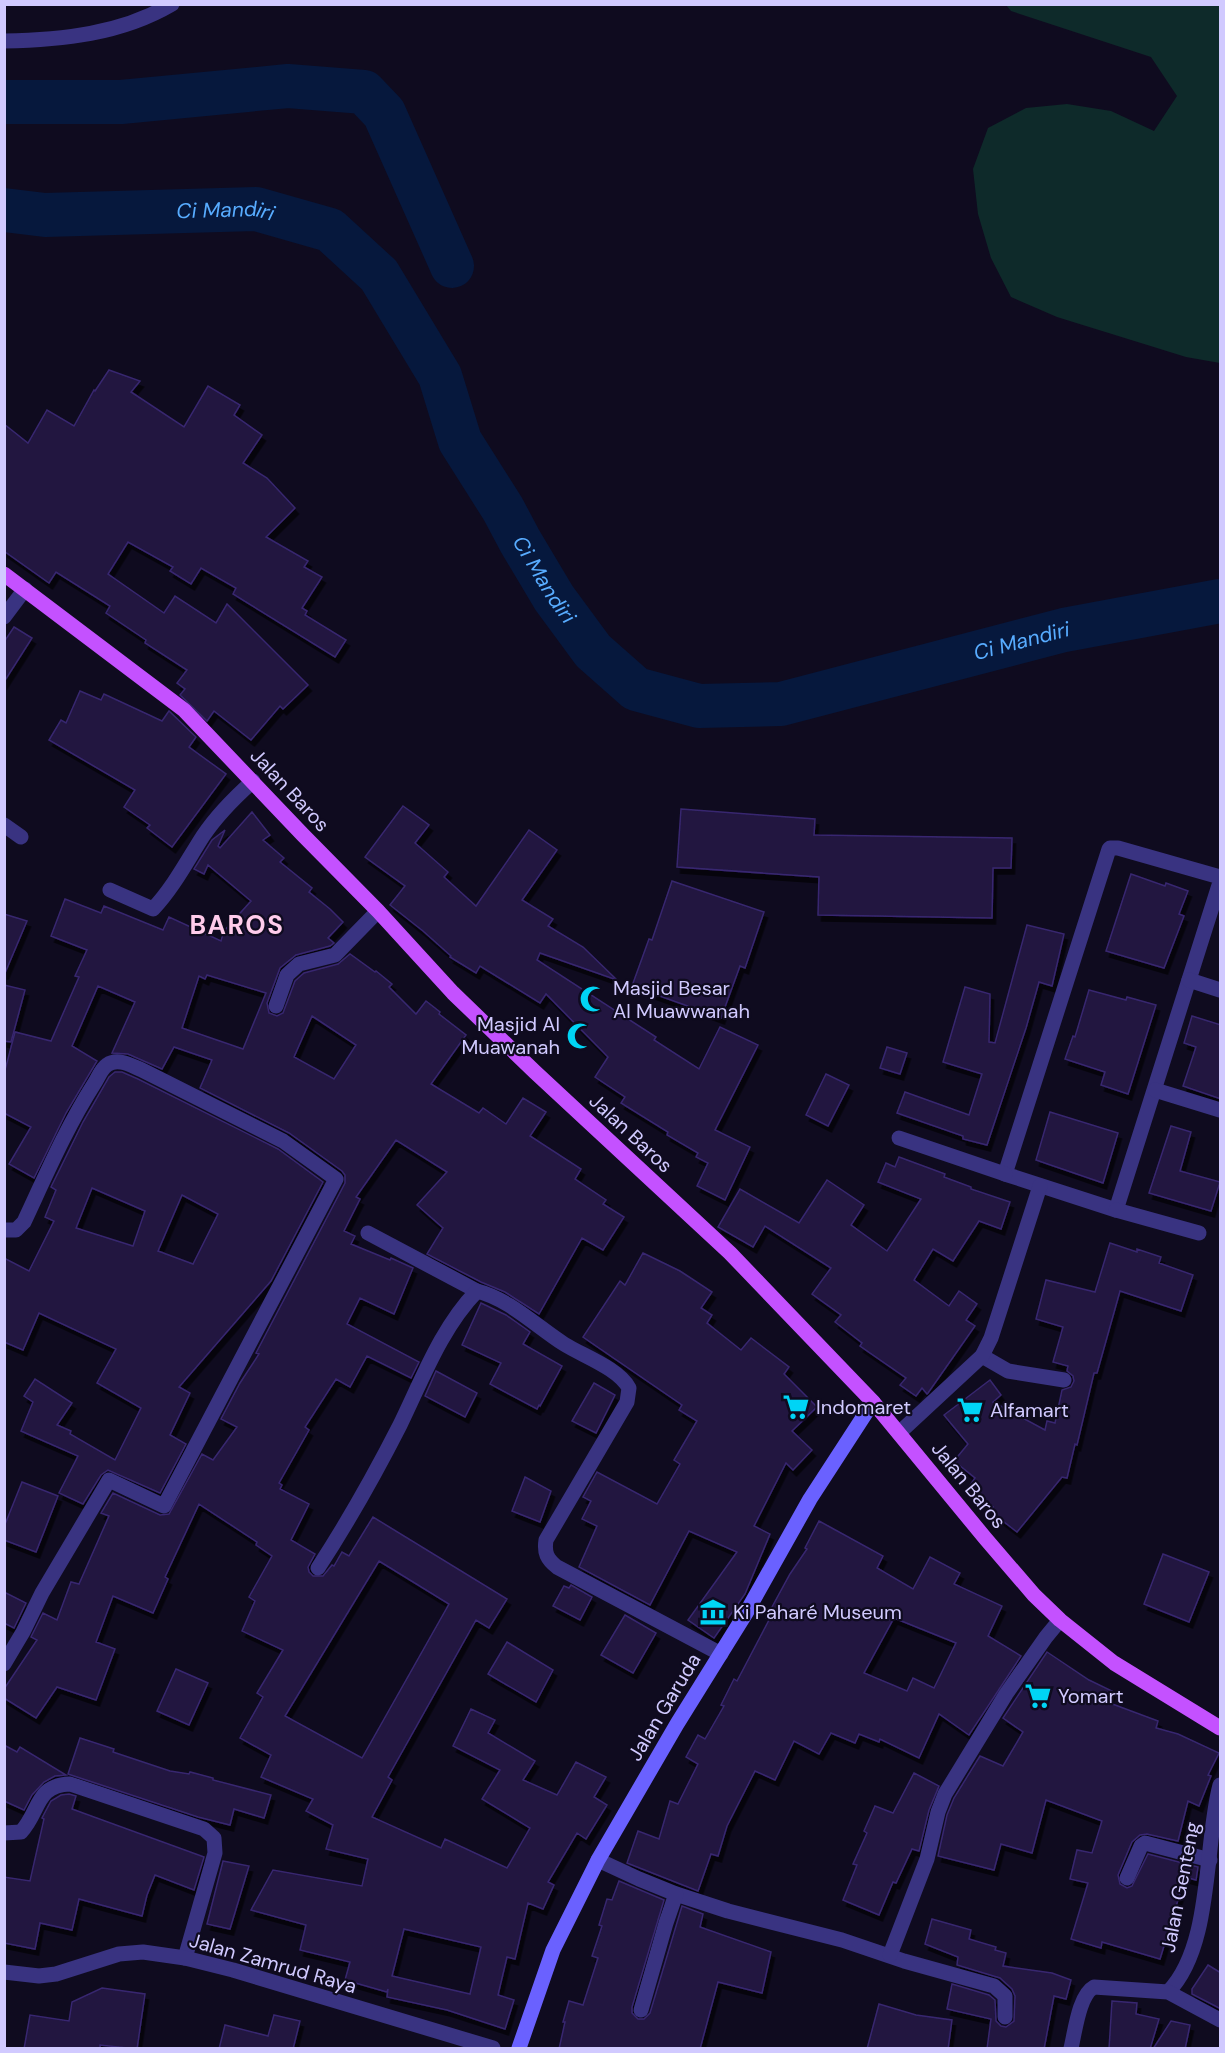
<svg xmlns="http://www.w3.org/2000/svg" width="1225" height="2053" viewBox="0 0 1225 2053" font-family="'DM Sans',sans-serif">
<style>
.green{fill:#0e2a2a}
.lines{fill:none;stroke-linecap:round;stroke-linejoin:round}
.river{stroke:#06183d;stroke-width:44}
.building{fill:#201641;stroke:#38276f;stroke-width:1.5;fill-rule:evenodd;filter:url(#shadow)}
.street{stroke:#393381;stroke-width:15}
.secondary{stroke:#6a61ff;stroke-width:15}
.primary{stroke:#c451ff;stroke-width:15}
.labels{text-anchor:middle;stroke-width:4.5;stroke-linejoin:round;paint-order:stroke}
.street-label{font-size:20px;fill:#d1caff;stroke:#0f0b1f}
.poi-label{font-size:20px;fill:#d1caff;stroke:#0f0b1f;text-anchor:start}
.water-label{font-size:21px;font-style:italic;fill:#58acff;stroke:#0f0b1f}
.district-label{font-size:26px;font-weight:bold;letter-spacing:1.5px;fill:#ffcceb;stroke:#0f0b1f}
</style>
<defs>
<filter id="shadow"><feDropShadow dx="3.5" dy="6" stdDeviation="0" flood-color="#0009"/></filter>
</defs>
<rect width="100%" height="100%" fill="#0f0b1f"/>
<path class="green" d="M1006 5H1220V363L1186 357 1057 317 1011 297 991 258 978 214 973 169 988 128 1026 108 1067 104 1111 111 1154 131 1177 96 1151 57 1011 11Z"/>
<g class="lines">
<g class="river">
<path d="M4 102H121L288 86 364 92 384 113 452 266"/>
<path id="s1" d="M4 210 45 215 256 209 330 230 379 275 440 376 460 441 503 509 520 541 554 598 593 651 636 689 699 706 781 704 1064 630 1220 601"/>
</g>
</g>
<g class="building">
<path d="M109 370 140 381 131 392 184 427 208 386 240 405 234 415 262 435 243 463 267 478 295 508 266 537 308 561 304 567 322 577 302 608 307 611 305 615 346 640 335 657 233 594 236 588 201 568 191 584 170 571 173 567 128 542 108 574 164 613 175 596 216 623 227 604 308 685 283 709 280 706 251 740 214 711 207 721 180 695 185 689 177 683 187 670 145 643 146 640 106 613 110 606 56 572 49 583 4 551V424L28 443 47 410 74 426 94 390 95 391Z"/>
<path d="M14 627 32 638 4 682V642Z"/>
<path d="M80 691 101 700 104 694 162 721 169 711 196 737 189 747 226 774 172 847 147 828 150 825 124 807 135 790 49 740 61 720 66 723Z"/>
<path d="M403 806 429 825 415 843 448 872 444 877 476 906 529 830 557 850 522 900 553 919 548 926 583 947 617 980 540 953 537 960 656 1037 654 1040 699 1069 720 1027 758 1045 715 1130 750 1147 725 1200 697 1186 708 1163 696 1157 698 1153 667 1135 668 1132 621 1103 625 1097 595 1077 608 1057 546 994 540 1003 480 966 476 973 450 957 451 956 423 931 390 905 405 886 365 857Z"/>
<path d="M681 809 815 819 814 835 1012 838 1011 868H993L992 918 818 915 819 877 677 867Z"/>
<path d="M252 812 270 835 263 840 284 858 280 862 312 888 309 892 330 909 343 922 328 938 334 943 330 946 296 955 280 968 267 1003 269 1013 277 1016 283 1013 295 981 304 973 338 964 350 954 375 972 376 971 392 984 389 987 416 1014 426 1001 440 1012 439 1014 466 1035 431 1084 479 1113 483 1108 506 1124 523 1098 546 1112 530 1136 581 1169 575 1179 606 1200 603 1204 624 1217 603 1250 582 1238 539 1314 505 1292 481 1282 427 1254 443 1228 417 1205 447 1172 396 1140 356 1197 360 1199 344 1231 355 1236 351 1244 390 1260 391 1258 413 1268 394 1314 360 1298 347 1324 419 1362 411 1378 367 1356 350 1387 336 1379 305 1427 309 1430 279 1483 282 1485 280 1489 309 1504 291 1540 315 1554 308 1567 309 1572 313 1576H323L332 1565 334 1566 342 1552 349 1556 373 1517 507 1599 489 1628 476 1620 388 1777 392 1780 372 1817 441 1848 445 1839 507 1868 530 1828 482 1799 500 1770 453 1746 471 1709 495 1720 488 1733 535 1761 523 1780 557 1795 576 1762 606 1777 594 1797 607 1805 586 1839 577 1833 548 1882 554 1885 543 1909 528 1903 515 1959 507 1957 498 1995 514 2000 505 2029 447 2010 387 1997 388 1989 387 1992 345 1980 350 1962 300 1950 306 1925 251 1910 273 1870 362 1886 368 1859 326 1849 333 1825 306 1811 313 1799 261 1777 271 1755 240 1738 263 1697 257 1693 283 1650 242 1631 255 1601 249 1597 272 1556 256 1545 257 1542 199 1504 165 1577 168 1579 153 1613 113 1596 96 1642 115 1649 96 1700 57 1687 36 1718 4 1698V1689L37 1640 31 1637 43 1613 57 1620 71 1582 79 1584 109 1516 101 1513 113 1493 160 1515 169 1514 202 1454 213 1460 237 1427 221 1419 240 1383 259 1354 256 1353 345 1183V1175L342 1171 289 1133 200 1088 212 1060 174 1047 162 1069 128 1054 112 1053 135 1002 98 986 72 1046 97 1061 66 1113 34 1178 9 1164 31 1127 4 1113V1074L15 1032 51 1041 79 977 75 976 87 950 51 936 65 899 101 913 104 906 163 930 169 917 221 941 224 931 251 901 208 865 204 874 194 869 212 840 225 830 218 846 220 848ZM207 975 266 993 243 1049 182 1028 199 976 205 979ZM312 1016 356 1045 334 1079 294 1057ZM379 1561 449 1604 362 1758 285 1716ZM404 1929 481 1947 470 1994 392 1976Z"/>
<path d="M1131 874 1165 886 1166 883 1188 891 1179 914 1184 916 1164 968 1106 951Z"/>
<path d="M672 881 764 912 745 968 740 966 721 1018 632 986 649 939 652 940Z"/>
<path d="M4 914 27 921 5 973H4Z"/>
<path d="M1027 925 1064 934 1052 986 1039 982 1026 1028 987 1145 963 1139V1136L897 1113 905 1092 969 1115 982 1074 943 1062 965 987 990 994 989 1042 995 1043Z"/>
<path d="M4 985 25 990 11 1042 4 1041Z"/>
<path d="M1089 990 1126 1000 1127 997 1156 1005 1128 1094 1101 1085 1105 1072 1065 1059 1073 1036 1075 1037Z"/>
<path d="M1192 1016 1221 1025V1099L1183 1086 1196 1047 1184 1043Z"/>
<path d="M887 1047 907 1053 900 1074 880 1068Z"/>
<path d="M115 1072H122L138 1079 278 1149 323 1182 271 1281 179 1387 190 1393 170 1435 186 1444 160 1493 108 1470 101 1475 83 1504 59 1493 78 1456 21 1431 33 1402 24 1396 35 1379 72 1403 57 1425 71 1431 70 1434 115 1460 141 1408 97 1383 116 1349 39 1313 23 1350 4 1342V1258L29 1271 54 1221 45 1217 56 1190 51 1187 83 1122 109 1077ZM92 1188 145 1211 133 1246 76 1228ZM182 1195 218 1214 193 1264 158 1251Z"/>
<path d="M826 1074 849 1085 828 1126 806 1115Z"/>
<path d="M1050 1112 1118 1133 1103 1183 1036 1160Z"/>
<path d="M1171 1126 1191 1132 1180 1171 1220 1182 1211 1211 1149 1193Z"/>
<path d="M899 1157 945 1174 944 1177 971 1187V1189L1010 1202 1001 1229 979 1221 953 1261 933 1249 914 1280 949 1306 959 1291 977 1304 966 1320 975 1326 928 1393 927 1394 922 1388 916 1396 900 1385 906 1378 860 1346 862 1343 835 1322 841 1315 812 1294 831 1268 765 1226 753 1247 718 1227 740 1189 799 1223 827 1180 864 1205 851 1225 887 1251 921 1199 878 1182 886 1163 895 1167Z"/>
<path d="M1110 1243 1137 1252V1249L1161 1257 1159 1263 1193 1275 1181 1311 1120 1291 1097 1373H1094L1077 1445 1075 1444 1067 1478 1062 1477 1017 1532 990 1511 993 1507 968 1488 975 1478 954 1461 968 1444 944 1415 990 1380 1001 1395 993 1402 1045 1430 1047 1421 1055 1423 1062 1390 1071 1387 1074 1381 1073 1376 1067 1371 1068 1366 1053 1362 1063 1327 1036 1319 1046 1280 1095 1292Z"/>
<path d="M643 1253 680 1271 712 1292 701 1308 712 1315 707 1323 741 1350 751 1338 789 1367 784 1374 817 1407 792 1431 812 1450 793 1470 786 1463 754 1526 770 1534 745 1594 714 1638 688 1620 737 1552 689 1531 650 1605 579 1567 597 1526 582 1519 591 1501 583 1497 597 1472 657 1504 680 1464 674 1460 697 1421 679 1410 682 1405 583 1337 620 1281 625 1285Z"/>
<path d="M481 1303 506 1315 530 1332 523 1344 562 1366 540 1406 539 1405 537 1409 490 1384 501 1363 462 1345Z"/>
<path d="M436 1371 477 1393 465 1417 425 1396Z"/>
<path d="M594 1383 615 1395 596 1433 572 1421Z"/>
<path d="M525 1477 551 1491 540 1522 512 1511Z"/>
<path d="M22 1482 58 1496 36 1552 4 1540V1527Z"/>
<path d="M819 1521 883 1556 877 1568 913 1589 930 1557 960 1573 954 1584 1002 1606 988 1636 1021 1656 969 1735 939 1714 919 1758 880 1739 879 1742 859 1734 855 1743 831 1733 819 1754 794 1741 775 1780 755 1771 727 1826 718 1856 711 1854 698 1891 627 1863 638 1831 659 1839 670 1801 678 1804 698 1764 686 1757 698 1735 705 1739 724 1706 721 1705 734 1679 737 1681 769 1620 766 1618 790 1574 807 1549 805 1548ZM894 1618 956 1643 934 1688 913 1678 907 1691 864 1673Z"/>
<path d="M1163 1554 1209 1572 1189 1622 1144 1604Z"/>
<path d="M571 1585 592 1597 580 1620 553 1606 564 1586 569 1588Z"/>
<path d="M4 1592 26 1603 14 1628 4 1623Z"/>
<path d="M625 1615 656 1633 633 1673 601 1655Z"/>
<path d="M507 1642 553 1670 536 1702 488 1674Z"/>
<path d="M1047 1652 1089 1680 1112 1691 1107 1702 1158 1721 1156 1728 1178 1734 1219 1753 1208 1775 1211 1776 1199 1806 1188 1801 1178 1841 1147 1834 1140 1835 1132 1842 1118 1875 1120 1884 1127 1888 1132 1886 1148 1854 1198 1867 1196 1880 1185 1877 1160 1959 1102 1942 1101 1948 1071 1939 1088 1883 1070 1879 1077 1850 1092 1853 1102 1821 1046 1800 1032 1853 1001 1844 994 1870 938 1856 947 1815 954 1798 980 1756 1003 1766 1023 1732 1003 1718Z"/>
<path d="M176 1669 208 1683 189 1725 157 1711Z"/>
<path d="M80 1738 114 1749 113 1752 170 1771 189 1774 190 1772 213 1778V1780L271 1795 264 1818 234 1809 230 1825 198 1817 68 1774Z"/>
<path d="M4 1745 17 1752 20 1747 66 1775 55 1776 44 1782 32 1795 24 1810 4 1801Z"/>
<path d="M914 1773 939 1786 929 1810 919 1851 912 1849 896 1883 893 1882 879 1915 843 1900 857 1865 853 1864 867 1833 864 1831 875 1806 893 1813Z"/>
<path d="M69 1794 76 1796 72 1809 204 1857 194 1890 155 1875 147 1895 142 1916 79 1899 72 1930 40 1923 35 1949 4 1943V1877L30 1881 44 1819 42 1818 51 1801 61 1795Z"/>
<path d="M223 1861 249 1866 230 1929 207 1924Z"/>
<path d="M619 1881 664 1900 632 2007V2013L638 2019H644L650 2013 682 1906 703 1914 700 1927 771 1952 762 1993 718 1982 700 2049H559L565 2022H563L569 2001 583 2005 598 1958 592 1956 602 1926 599 1925 607 1899 612 1900Z"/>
<path d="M932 1919 971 1930 969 1939 996 1947 995 1950 1006 1953 1003 1966 1052 1973 1071 1980 1066 1999 1054 1996 1044 2049H987L991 2019 947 2009 952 1984 989 1995 995 2000 996 2021 1001 2026 1006 2027 1014 2021 1015 1996 1012 1989 1000 1978 957 1965 958 1957 925 1944Z"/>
<path d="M1208 1965 1221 1973V2009L1192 1994V1989Z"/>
<path d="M102 1988 145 1994 137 2049 100 2045V2049H24L30 2015 69 2021 72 2002Z"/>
<path d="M1112 2001 1137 2003 1136 2014 1159 2019 1150 2049H1109Z"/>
<path d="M879 2004 916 2015 952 2020 948 2049H867Z"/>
<path d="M274 2015 300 2021 293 2049H219L225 2025 268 2036Z"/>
<path d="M1171 2021 1190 2025 1185 2049H1153Z"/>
</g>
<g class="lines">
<g class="street">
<path d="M4 41C62 40 121 34 172 4"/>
<path d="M4 617 25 589"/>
<path d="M4 825 21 837"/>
<path d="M1220 877 1118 848H1110L1109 849 1005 1174 1116 1210 1220 882"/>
<path d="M110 890 153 909C173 888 187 861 203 836 217 815 234 798 253 781"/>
<path d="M1189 980 1220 990"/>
<path d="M276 1006 287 975 299 964 335 955 378 911"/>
<path d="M1155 1090 1220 1110"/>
<path d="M899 1138 1005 1174"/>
<path d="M1116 1210 1199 1233"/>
<path d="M4 1230H16L24 1222C46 1175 66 1128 94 1084 98 1078 101 1069 107 1065 118 1057 132 1066 142 1070L283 1141 336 1179 164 1506 109 1480 42 1593 23 1632 4 1664"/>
<path d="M368 1233 477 1291"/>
<path d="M982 1356 1008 1371 1064 1380"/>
<path d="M899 1433 982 1356 991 1338 1040 1186"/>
<path d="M318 1568C348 1522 375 1474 400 1425 422 1380 441 1328 477 1291 509 1299 536 1326 564 1344 583 1356 618 1368 629 1388L627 1402 546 1540C544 1553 547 1559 557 1567L721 1654"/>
<path d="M4 1833 21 1832C40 1812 35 1785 70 1784L204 1829 214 1838 215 1853 185 1958"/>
<path d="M598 1860 639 1879 676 1894 728 1911 842 1940 904 1961 994 1986 1005 1996V2017"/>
<path d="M1127 1878 1141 1846 1145 1843 1210 1860"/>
<path d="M890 1955 927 1859 938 1812 945 1794 1006 1694 1046 1637 1060 1620"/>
<path d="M4 1972 39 1976 56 1974 119 1954 143 1952 185 1958 233 1970 493 2048"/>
<path d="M1168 1992C1213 1946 1204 1845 1220 1785"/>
<path d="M641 2010 666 1923 676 1894"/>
<path d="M1071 2048C1075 2032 1079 1995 1094 1987L1168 1992 1220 2020"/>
</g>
<path class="secondary" d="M519 2048 553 1950 598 1860 677 1724 746 1613 810 1499 873 1402"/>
<path class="primary" d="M4 574 184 710 303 835 378 911 453 993 535 1072 730 1253 873 1402 985 1538 1034 1595 1060 1620 1114 1663 1220 1728"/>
</g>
<defs>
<g id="mosque-bare" transform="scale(2.07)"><path d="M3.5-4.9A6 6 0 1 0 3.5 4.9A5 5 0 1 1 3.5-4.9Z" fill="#00d4f5" stroke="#0f0b1f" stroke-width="2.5" paint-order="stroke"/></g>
<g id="supermarket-bare" transform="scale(2.07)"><path d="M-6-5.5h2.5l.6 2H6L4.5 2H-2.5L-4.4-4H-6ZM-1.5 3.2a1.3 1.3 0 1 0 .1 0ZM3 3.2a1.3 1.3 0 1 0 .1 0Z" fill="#00d4f5" stroke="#0f0b1f" stroke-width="2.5" paint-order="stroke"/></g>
<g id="museum-bare" transform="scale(2.07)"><path d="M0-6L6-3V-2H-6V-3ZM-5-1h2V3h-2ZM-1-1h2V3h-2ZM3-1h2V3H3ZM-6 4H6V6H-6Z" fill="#00d4f5" stroke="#0f0b1f" stroke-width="2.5" paint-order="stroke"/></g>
</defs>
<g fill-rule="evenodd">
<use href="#mosque-bare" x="593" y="999"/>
<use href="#mosque-bare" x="580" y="1036"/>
<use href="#supermarket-bare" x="796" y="1407"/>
<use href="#supermarket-bare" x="970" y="1410"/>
<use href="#museum-bare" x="713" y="1612"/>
<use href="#supermarket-bare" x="1038" y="1696"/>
</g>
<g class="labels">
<g class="street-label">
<text transform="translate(290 790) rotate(47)" y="7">Jalan Baros</text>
<text transform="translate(631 1133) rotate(43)" y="7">Jalan Baros</text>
<text transform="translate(969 1485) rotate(51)" y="7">Jalan Baros</text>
<text transform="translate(664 1707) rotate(-59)" y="7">Jalan Garuda</text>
<text transform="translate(1180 1887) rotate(-79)" y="7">Jalan Genteng</text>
<text transform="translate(273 1963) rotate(16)" y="7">Jalan Zamrud Raya</text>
</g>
<g class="poi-label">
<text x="613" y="995">Masjid Besar<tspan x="613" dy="23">Al Muawwanah</tspan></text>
<text x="560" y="1031" text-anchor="end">Masjid Al<tspan x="560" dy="23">Muawanah</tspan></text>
<text x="816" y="1414">Indomaret</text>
<text x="990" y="1417">Alfamart</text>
<text x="733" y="1619">Ki Paharé Museum</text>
<text x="1058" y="1703">Yomart</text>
</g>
<g class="water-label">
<text dy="7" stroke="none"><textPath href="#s1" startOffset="222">Ci Mandiri</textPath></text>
<text dy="7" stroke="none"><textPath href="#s1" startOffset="744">Ci Mandiri</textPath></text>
<text dy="7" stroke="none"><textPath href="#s1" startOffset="1284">Ci Mandiri</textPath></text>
</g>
<g class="district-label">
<text x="237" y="934">BAROS</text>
</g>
</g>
<rect width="1225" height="2053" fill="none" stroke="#d1caff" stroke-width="12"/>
</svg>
